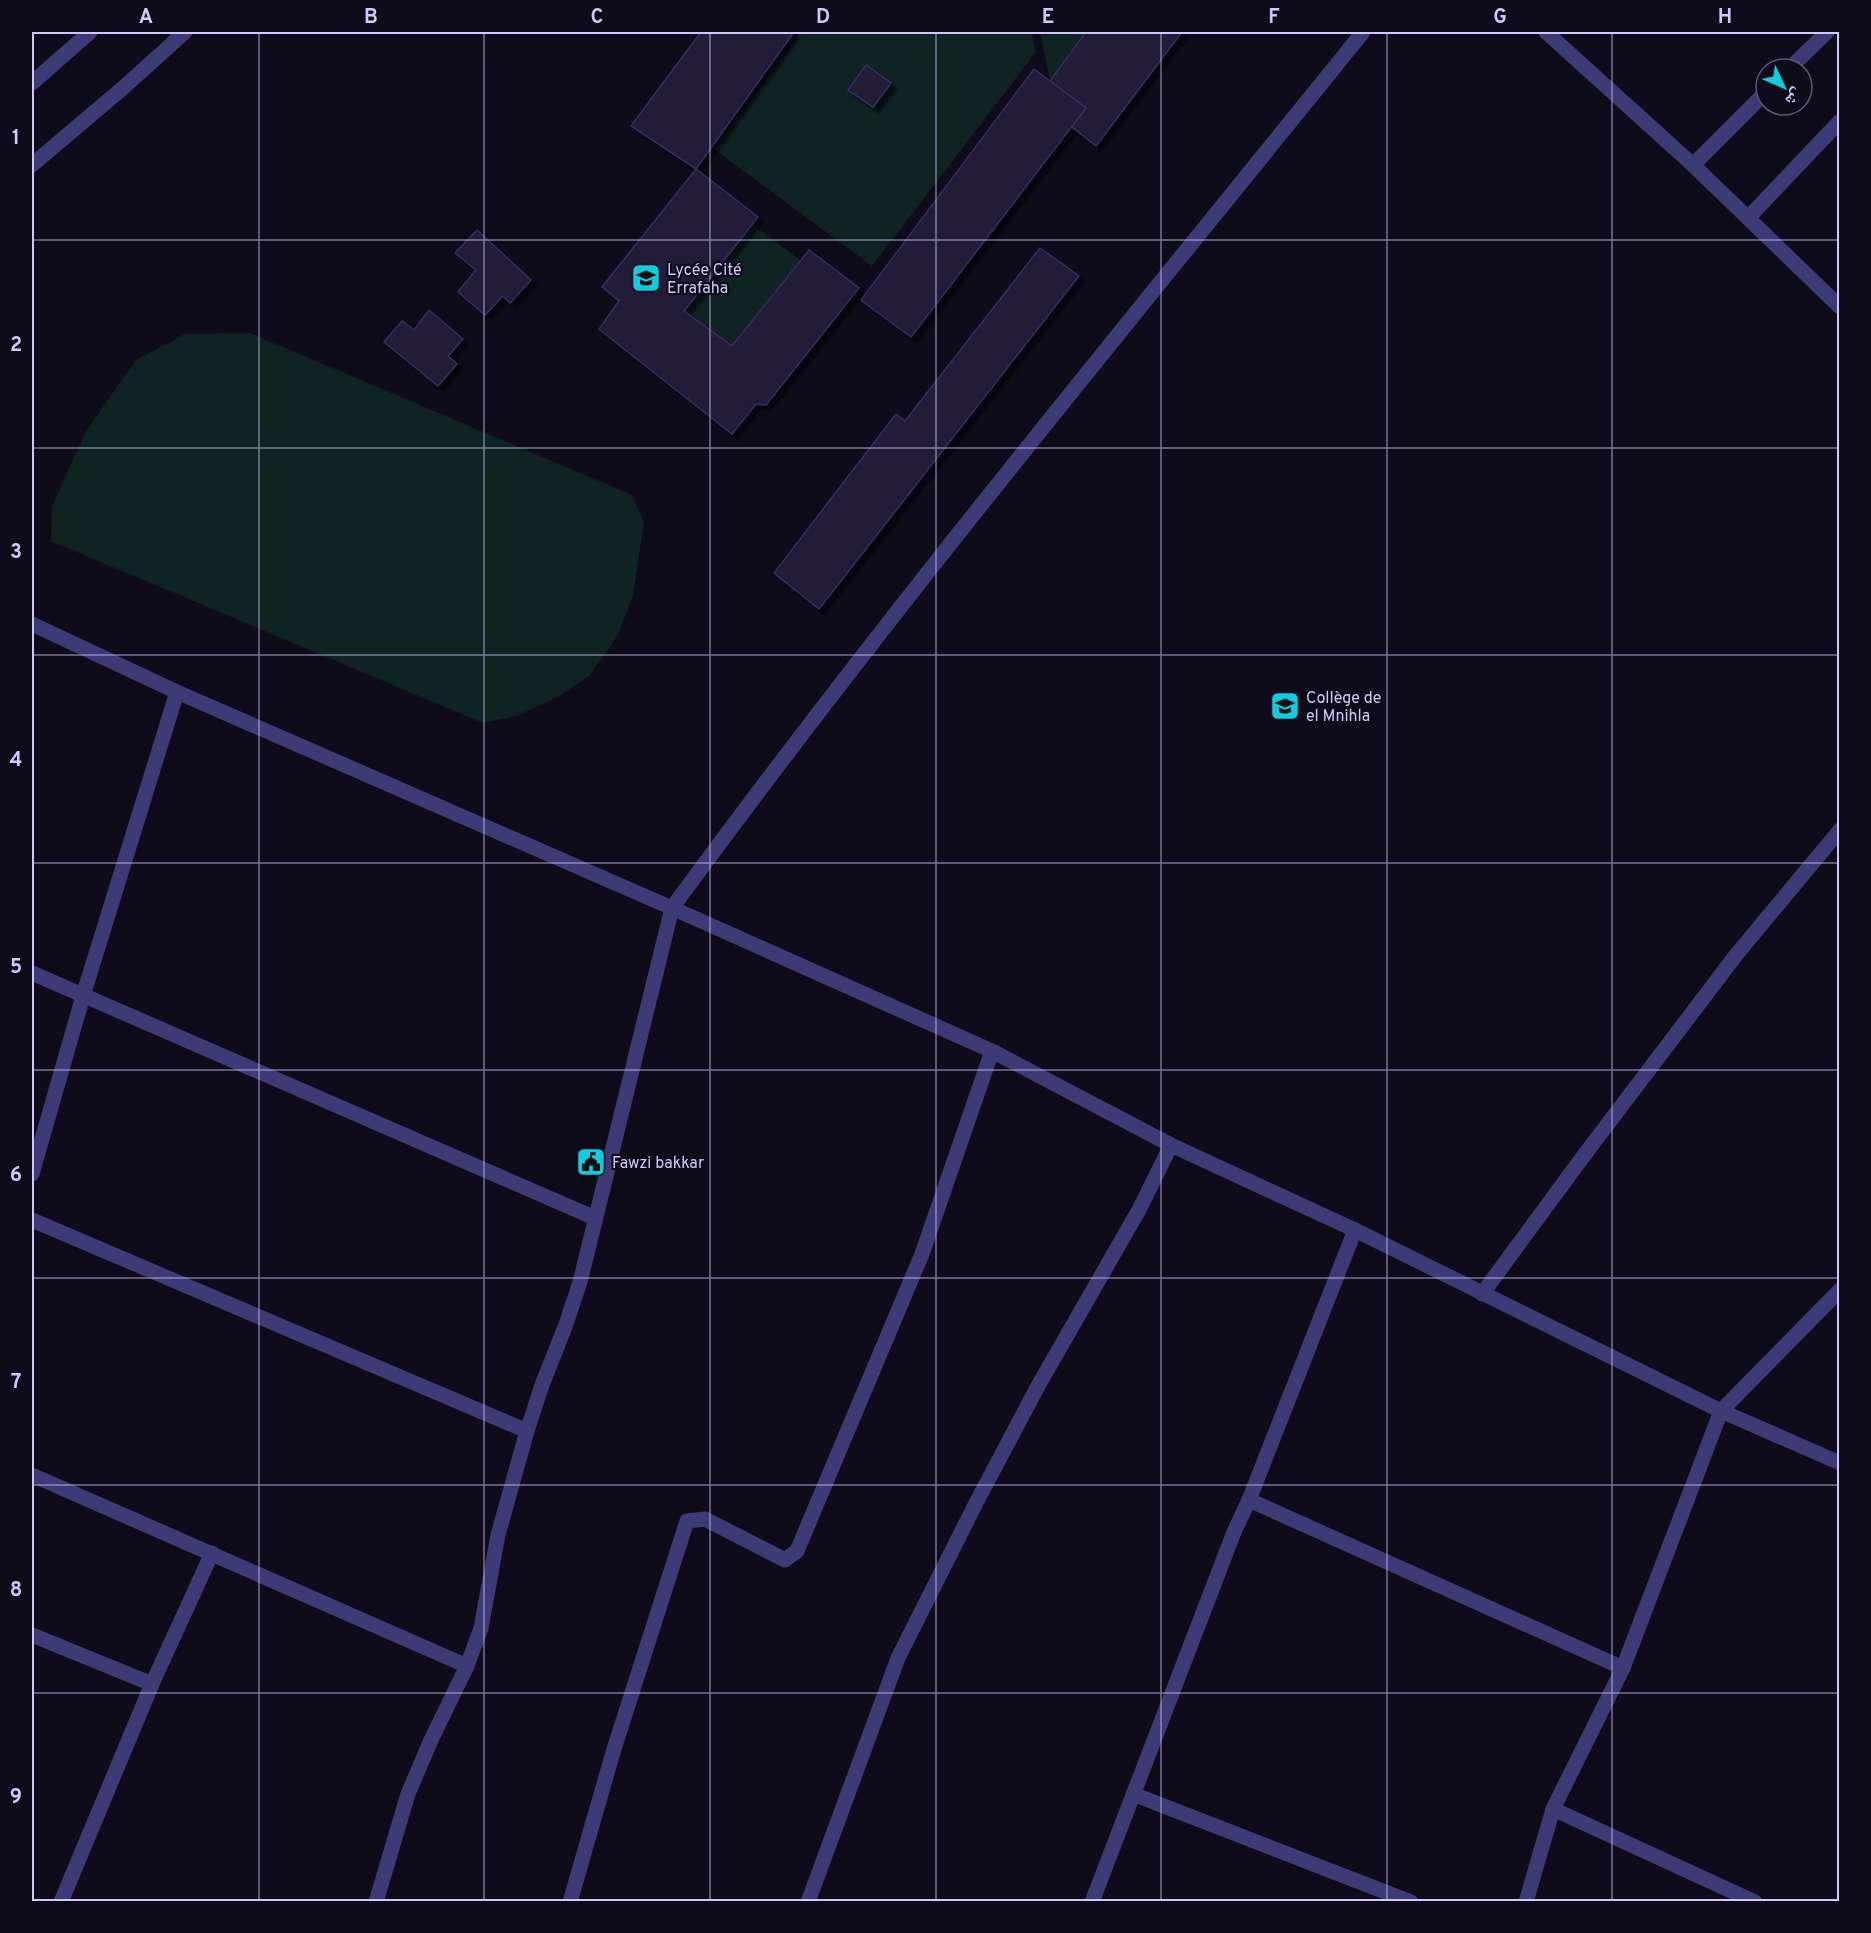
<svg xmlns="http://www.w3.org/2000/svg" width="1871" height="1933" viewBox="0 0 1871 1933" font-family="Overpass,'Noto Naskh Arabic',sans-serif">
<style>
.green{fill:#102323}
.building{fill:#201a39;stroke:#382e63;stroke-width:1.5;filter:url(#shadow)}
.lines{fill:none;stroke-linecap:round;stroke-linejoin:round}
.minor{stroke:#3d3b75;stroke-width:15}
.grid{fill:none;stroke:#cfc9fb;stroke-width:1.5;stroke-opacity:0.55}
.labels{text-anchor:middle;stroke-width:4.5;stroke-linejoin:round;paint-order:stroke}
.poi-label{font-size:16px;fill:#cfc9fb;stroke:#0e0c1a;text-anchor:start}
.neatline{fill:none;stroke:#cfc9fb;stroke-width:2}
.grid-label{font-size:20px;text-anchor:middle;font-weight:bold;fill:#cfc9fb}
</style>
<defs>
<filter id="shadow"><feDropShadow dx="5.5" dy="5.5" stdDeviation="1.5" flood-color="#0009"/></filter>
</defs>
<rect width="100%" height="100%" fill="#0e0c1a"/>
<g class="green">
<path d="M801 32H1031L1036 52 872 266 714 149Z"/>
<path d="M1040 32H1086L1050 81Z"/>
<path d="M752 224 800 260 732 346 684 311Z"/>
<path d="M250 333 632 495 644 522 633 595 618 635 589 676 559 696 516 716 483 723 51 541 52 506 86 431 136 360 185 334Z"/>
</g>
<g class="building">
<path d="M701 32H794L696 169 631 126Z"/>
<path d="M1086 32H1182L1096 146 1072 127 1086 108 1050 81Z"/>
<path d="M866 65 891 83 873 107 848 90Z"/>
<path d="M1034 69 1086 108 911 337 861 300Z"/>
<path d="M696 169 758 217 684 311 732 346 809 250 859 288 766 405 756 404 732 434 599 329 619 301 602 287Z"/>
<path d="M477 230 531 280 510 303 503 296 485 315 458 292 476 270 455 253Z"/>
<path d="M1040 248 1079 276 819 609 774 573 896 414 905 421Z"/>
<path d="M429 310 463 339 448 356 457 364 438 386 384 342 402 321 414 330Z"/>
</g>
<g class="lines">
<g class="minor">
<path d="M1546 32 1693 165 1840 307"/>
<path d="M1789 69 1827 32"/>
<path d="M32 83 90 32"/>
<path d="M32 165 124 87 185 32"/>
<path d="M1693 165 1766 92"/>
<path d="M1748 218 1840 121"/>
<path d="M32 624 177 692 672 908C892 607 1130 321 1363 32"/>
<path d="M32 973 595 1218"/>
<path d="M32 1174 83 996 177 692"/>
<path d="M32 1220 527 1431"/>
<path d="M1482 1294 1582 1158 1736 955 1840 830"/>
<path d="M32 1475 467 1666"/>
<path d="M1249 1500 1623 1668"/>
<path d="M32 1635 152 1684"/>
<path d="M1133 1794 1411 1902"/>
<path d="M1553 1809 1755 1902"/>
<path d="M61 1902 152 1684 212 1553"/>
<path d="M376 1902 408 1794 431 1740 467 1666 481 1628 498 1535 527 1431 542 1385 565 1327 580 1282 672 908 992 1051 1171 1145 1355 1230 1721 1411 1840 1463"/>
<path d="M570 1902 614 1749 687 1521 705 1519 785 1560 797 1551 922 1254 992 1051"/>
<path d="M808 1902 898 1658 976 1503 1038 1386 1140 1208 1171 1145"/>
<path d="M1092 1902 1234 1532 1249 1500 1355 1230"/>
<path d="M1526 1902 1553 1809 1623 1668 1721 1411 1840 1290"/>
</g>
</g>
<path class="grid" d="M259 32V1902M484 32V1902M710 32V1902M936 32V1902M1161 32V1902M1387 32V1902M1612 32V1902M32 240H1840M32 448H1840M32 655H1840M32 863H1840M32 1070H1840M32 1278H1840M32 1485H1840M32 1693H1840"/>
<defs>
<g id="school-square" transform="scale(1.5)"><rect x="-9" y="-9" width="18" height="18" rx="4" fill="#12cbde" stroke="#0e0c1a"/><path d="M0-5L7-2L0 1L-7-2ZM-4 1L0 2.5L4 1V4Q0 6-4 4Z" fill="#111"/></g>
<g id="civic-square" transform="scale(1.5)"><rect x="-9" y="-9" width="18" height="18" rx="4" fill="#12cbde" stroke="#0e0c1a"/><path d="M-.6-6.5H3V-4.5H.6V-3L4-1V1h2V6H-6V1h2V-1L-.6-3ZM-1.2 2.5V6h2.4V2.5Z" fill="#111"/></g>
</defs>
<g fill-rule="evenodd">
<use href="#school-square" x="646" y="278"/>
<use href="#school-square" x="1285" y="706"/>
<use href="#civic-square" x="591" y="1162"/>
</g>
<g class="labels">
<g class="poi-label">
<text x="667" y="275">Lycée Cité<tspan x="667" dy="18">Errafaha</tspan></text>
<text x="1306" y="703">Collège de<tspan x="1306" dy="18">el Mnihla</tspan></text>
<text x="612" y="1168">Fawzi bakkar</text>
</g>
</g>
<rect width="1871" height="1933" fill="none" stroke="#0e0c1a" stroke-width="66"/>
<g transform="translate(1784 87) rotate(134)"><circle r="28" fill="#0e0c1a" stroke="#5b5874" stroke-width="1.5"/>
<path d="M0-4.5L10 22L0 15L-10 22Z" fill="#12cbde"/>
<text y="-9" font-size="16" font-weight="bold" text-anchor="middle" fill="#cfc9fb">ش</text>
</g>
<rect x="33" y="33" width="1805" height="1867" class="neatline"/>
<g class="grid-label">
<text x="146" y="23">A</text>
<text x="371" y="23">B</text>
<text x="597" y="23">C</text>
<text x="823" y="23">D</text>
<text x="1048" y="23">E</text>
<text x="1274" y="23">F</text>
<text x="1500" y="23">G</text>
<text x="1725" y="23">H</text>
<text x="16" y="144">1</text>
<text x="16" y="351">2</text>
<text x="16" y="558">3</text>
<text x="16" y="766">4</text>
<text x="16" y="973">5</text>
<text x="16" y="1181">6</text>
<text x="16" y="1388">7</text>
<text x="16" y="1596">8</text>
<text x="16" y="1803">9</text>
</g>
</svg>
